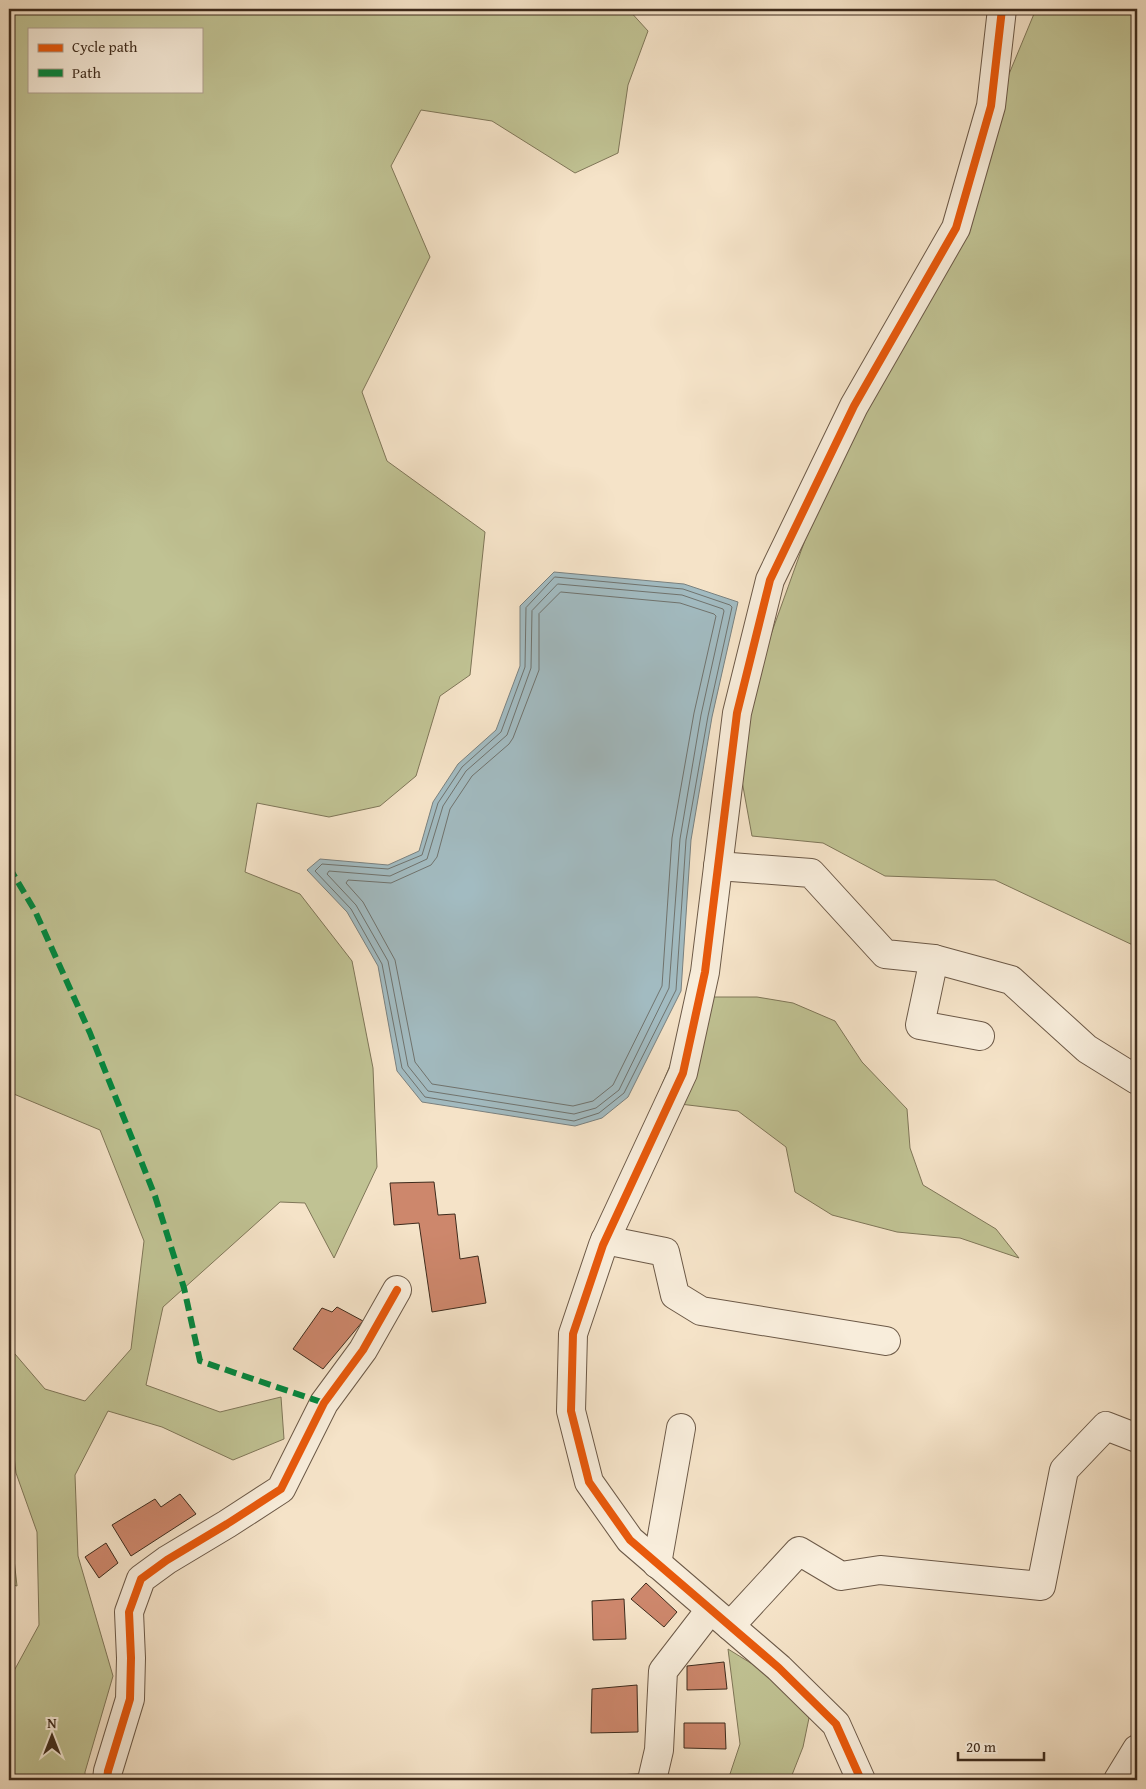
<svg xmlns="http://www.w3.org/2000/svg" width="1146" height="1789" viewBox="0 0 1146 1789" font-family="'Gentium Book Plus',serif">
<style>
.green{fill:#c0c293;stroke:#7f7658;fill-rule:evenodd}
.water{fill:#a2bbc1;stroke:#7a817f}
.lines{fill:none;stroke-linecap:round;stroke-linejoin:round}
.shore{stroke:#70736e;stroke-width:1}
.building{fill:#cd876c;stroke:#3e2b1c}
.minor-casing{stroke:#6c5947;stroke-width:30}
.minor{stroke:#f8eddb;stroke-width:28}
.quiet{stroke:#00873e;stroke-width:6;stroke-dasharray:12 6;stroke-linecap:butt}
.cycleway-casing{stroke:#f8eddb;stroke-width:11}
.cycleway{stroke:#e8590c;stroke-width:8}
</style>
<rect width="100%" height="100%" fill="#f5e3c8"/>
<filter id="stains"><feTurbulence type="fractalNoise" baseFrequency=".004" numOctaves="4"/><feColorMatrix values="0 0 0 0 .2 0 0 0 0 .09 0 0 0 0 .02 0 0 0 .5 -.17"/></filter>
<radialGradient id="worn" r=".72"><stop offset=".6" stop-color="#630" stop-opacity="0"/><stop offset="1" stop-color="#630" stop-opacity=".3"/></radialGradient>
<g class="green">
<path d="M9 9H628L648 31 628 85 618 153 575 173 492 121 421 110 391 166 430 257 362 392 387 461 485 532 470 675 440 696 416 776 380 806 329 817 257 803 245 872 300 894 352 961 373 1068 377 1167 334 1258 305 1203 280 1202 163 1307 146 1385 220 1412 281 1397 284 1439 233 1460 162 1427 108 1411 75 1475 78 1556 113 1676 85 1772V1780H9V1680L39 1625 37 1532 16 1473 9 1413V1347L45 1389 85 1401 131 1349 144 1241 100 1130 9 1092ZM29 29H201V91H29Z"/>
<path d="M1036 9H1137V947L995 880 885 876 823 843 752 836 734 737 818 504 919 291Z"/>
<path d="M699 997H757L793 1003 835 1021 862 1062 907 1109 910 1148 923 1185 996 1229 1019 1258 960 1238 897 1232 832 1215 795 1192 786 1147 738 1111 655 1101Z"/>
<path d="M9 1514 17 1586 9 1584Z"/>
<path d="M728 1649 770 1675 797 1701 809 1718 803 1747 790 1780H728L740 1744Z"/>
</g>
<path class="water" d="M554 572 684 584 738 602 712 717 691 840 681 991 628 1097 602 1118 575 1126 422 1102 397 1071 378 966 347 912 307 870 320 859 388 865 419 851 433 802 458 764 496 730 520 666V606Z"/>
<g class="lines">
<g class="shore">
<path d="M555 577 683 589 730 605 732 607 708 716 686 840 676 990 624 1093 599 1113 574 1121 425 1097 402 1068 382 964 351 909 315 871 322 864 388 869 422 855 438 803 462 767 501 732 525 667 526 608Z"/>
<path d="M558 584 682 595 723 609 724 611 701 715 680 839 669 988 619 1090 596 1108 574 1114 428 1091 408 1066 388 961 356 905 327 874 329 871 390 876 427 859 443 806 466 771 507 735 531 668 532 611Z"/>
<path d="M561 592 680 603 714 614 716 616 694 713 672 838 662 986 613 1085 593 1101 573 1106 432 1084 415 1062 395 960 363 902 346 883 348 880 391 883 431 865 437 857 450 809 472 776 509 744 513 738 539 670V614Z"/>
</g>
</g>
<g class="building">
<path d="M434 1182 438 1215 455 1214 460 1259 478 1256 486 1303 432 1312 419 1223 394 1225 390 1183Z"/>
<path d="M337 1307 363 1321 323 1369 293 1349 322 1308 332 1312Z"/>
<path d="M180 1494 196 1514 131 1556 112 1525 155 1499 161 1507Z"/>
<path d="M106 1543 118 1563 99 1578 85 1557Z"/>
<path d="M646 1583 677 1612 664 1627 631 1599Z"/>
<path d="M624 1599 626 1639 593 1640 592 1601Z"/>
<path d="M724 1662 727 1689 687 1690V1666Z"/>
<path d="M637 1685 638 1732 591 1733 592 1689Z"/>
<path d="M684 1723H725L726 1749 684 1748Z"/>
<path d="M638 1774 636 1780H614V1775Z"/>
<path d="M680 1775 703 1780H678Z"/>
</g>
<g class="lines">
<g class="minor-casing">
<g id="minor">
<path d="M718 866 811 873 885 954 934 959 1011 980 1087 1049 1137 1080"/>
<path d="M934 959 920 1025 980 1036"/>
<path d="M605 1240 665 1252 675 1295 701 1311 886 1341"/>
<path d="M657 1564 681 1428"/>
<path d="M730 1626 799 1551 841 1576 880 1570 1041 1586 1064 1470 1106 1426 1137 1438"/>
<path d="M107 1780 108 1771 130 1699 131 1658 129 1612 141 1579 167 1560 227 1524 281 1489 324 1403 363 1350 397 1290"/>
<path d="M652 1780 659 1750 663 1671 710 1610"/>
<path d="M861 1780 836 1724 779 1668 630 1540 589 1482 571 1411 573 1334 603 1245 683 1073 705 972 737 713 770 580 854 406 956 228 991 106 1002 9"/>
<path d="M1118 1780 1137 1749"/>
</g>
</g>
<use href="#minor" class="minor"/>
<path class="quiet" d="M9 867 35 911 90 1033 155 1196 184 1288 200 1361 324 1403"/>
<g class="cycleway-casing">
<g id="cycleway">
<path d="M107 1780 108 1771 130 1699 131 1658 129 1612 141 1579 167 1560 227 1524 281 1489 324 1403 363 1350 397 1290"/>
<path d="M861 1780 836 1724 779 1668 630 1540 589 1482 571 1411 573 1334 603 1245 683 1073 705 972 737 713 770 580 854 406 956 228 991 106 1002 9"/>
</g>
</g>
<use href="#cycleway" class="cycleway"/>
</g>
<rect width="1146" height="1789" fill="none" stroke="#f5e3c8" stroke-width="30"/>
<rect x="10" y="10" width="1126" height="1769" fill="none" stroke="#3e2b1c" stroke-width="2.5"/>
<rect x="15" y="15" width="1116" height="1759" fill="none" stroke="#3e2b1c"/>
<rect x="28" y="28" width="175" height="65" fill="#f8eddb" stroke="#ae9f8f"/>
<rect x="38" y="44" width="25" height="8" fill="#e8590c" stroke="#ae9f8f"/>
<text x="72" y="52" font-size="15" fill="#3e2b1c">Cycle path</text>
<rect x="38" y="69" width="25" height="8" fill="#00873e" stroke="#ae9f8f"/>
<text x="72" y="78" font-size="15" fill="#3e2b1c">Path</text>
<g transform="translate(52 1736)" stroke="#f8eddb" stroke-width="4" paint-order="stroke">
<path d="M0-4L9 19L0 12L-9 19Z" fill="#3e2b1c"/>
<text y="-8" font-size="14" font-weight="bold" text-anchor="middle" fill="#3e2b1c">N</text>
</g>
<path d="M958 1752v8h86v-8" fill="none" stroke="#3e2b1c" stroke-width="2.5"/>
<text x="966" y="1752" font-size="15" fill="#3e2b1c" stroke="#f8eddb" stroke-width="4" paint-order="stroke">20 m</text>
<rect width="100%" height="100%" filter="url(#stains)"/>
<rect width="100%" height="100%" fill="url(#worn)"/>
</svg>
